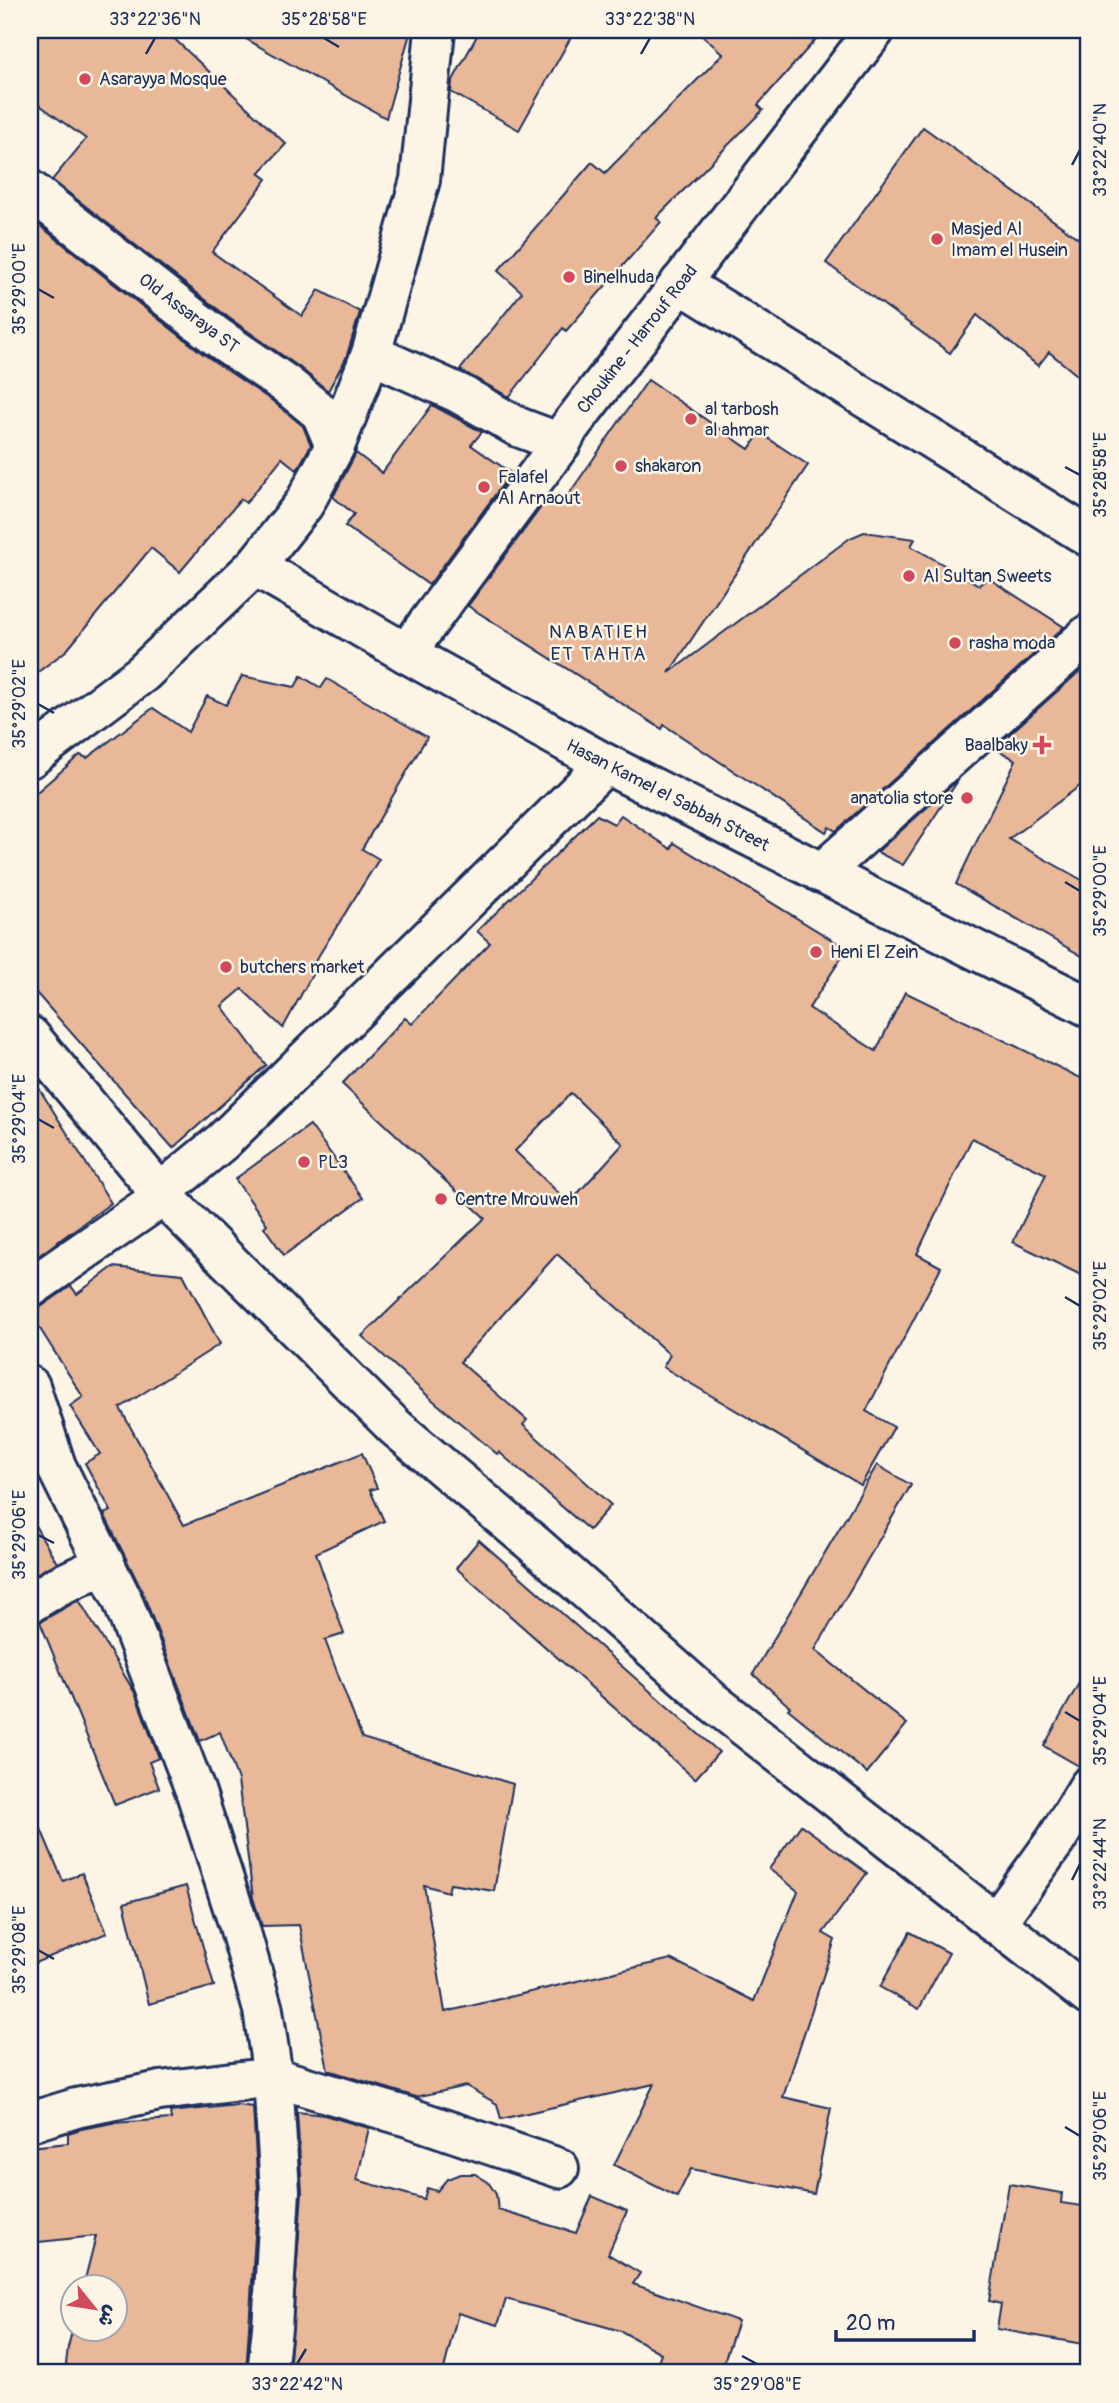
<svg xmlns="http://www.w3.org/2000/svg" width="1119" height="2403" viewBox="0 0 1119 2403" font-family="Pangolin,'Playpen Sans Arabic',sans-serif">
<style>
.building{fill:#e8b898;stroke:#1b2f5e;stroke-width:2;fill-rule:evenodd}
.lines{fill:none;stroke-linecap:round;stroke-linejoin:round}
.minor-casing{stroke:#1b2f5e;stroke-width:44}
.secondary-casing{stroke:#1b2f5e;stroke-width:44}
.primary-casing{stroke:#1b2f5e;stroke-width:44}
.minor{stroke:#fcf5e5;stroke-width:38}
.secondary{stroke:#fcf5e5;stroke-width:38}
.primary{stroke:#fcf5e5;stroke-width:38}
.ticks{fill:none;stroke:#1b2f5e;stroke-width:2.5}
.poi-dot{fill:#d1495b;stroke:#fcf5e5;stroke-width:2.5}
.labels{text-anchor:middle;stroke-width:5;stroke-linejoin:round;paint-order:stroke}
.poi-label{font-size:18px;fill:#1b2f5e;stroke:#fcf5e5;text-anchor:start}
.street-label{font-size:18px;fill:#1b2f5e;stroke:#fcf5e5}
.neighbourhood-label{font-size:19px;letter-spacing:2px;fill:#1b2f5e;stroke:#fcf5e5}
.neatline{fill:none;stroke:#1b2f5e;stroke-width:2.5}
.ticks-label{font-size:18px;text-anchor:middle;fill:#1b2f5e}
</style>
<rect width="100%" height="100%" fill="#fcf5e5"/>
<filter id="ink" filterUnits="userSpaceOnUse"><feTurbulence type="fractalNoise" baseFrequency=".0143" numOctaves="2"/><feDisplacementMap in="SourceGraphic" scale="14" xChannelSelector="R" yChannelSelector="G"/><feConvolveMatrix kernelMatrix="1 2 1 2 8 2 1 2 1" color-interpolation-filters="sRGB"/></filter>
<g filter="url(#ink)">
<g class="building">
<path d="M30 30H165L286 144 259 173 267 179 212 252 302 316 319 290 360 312 346 358 328 391 299 367 229 318 52 180 86 139 30 98Z"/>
<path d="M230 30H411L386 118Z"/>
<path d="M480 30H575L519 130 451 92 452 82Z"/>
<path d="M696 30H824L758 105 763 110 656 218 661 222 566 331 563 328 509 397 460 370 522 292 498 271 592 162 605 173 723 54Z"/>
<path d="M923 127 1089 246V385L1049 352 1038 366 977 315 950 353 826 263Z"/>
<path d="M30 218 202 353 274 402 303 426 311 445 297 470 282 458 246 503 241 499 180 572 151 548 67 650 30 678Z"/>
<path d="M648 380 749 449 760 433 808 465 669 673 850 538 864 532 915 539 911 546 979 585 988 578 1064 627 836 831 829 827 826 832 664 725 662 729 468 606 547 499 560 507Z"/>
<path d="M432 405 482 432 471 445 511 473 429 585 345 526 354 514 333 497 356 453 382 473Z"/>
<path d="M1089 663V779L1009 839 1089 884V960L956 884 1016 760 994 748Z"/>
<path d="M242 676 295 687 301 676 321 688 327 679 427 737 362 849 379 859 309 971 313 973 283 1028 242 989 222 1006 266 1065 173 1148 30 986V798L80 755 87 758 153 708 188 732 207 696 226 705Z"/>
<path d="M959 779 903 865 877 852Z"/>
<path d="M597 815 614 824 621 815 671 849 674 843 847 949 809 1008 876 1051 905 992 1089 1082V1279L1013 1242 1046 1174 972 1138 917 1254 941 1267 866 1411 894 1427 861 1485 663 1367 670 1355 557 1254 460 1362 527 1420 523 1425 611 1505 589 1530 499 1452 497 1454 429 1397 362 1336 485 1218 342 1084 405 1018 412 1024 490 943 477 931ZM571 1093 623 1144 569 1203 515 1151Z"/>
<path d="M30 1074 111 1203 30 1262Z"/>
<path d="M310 1125 363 1198 284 1255 264 1227 267 1224 235 1179Z"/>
<path d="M113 1267 183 1274 220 1344 120 1408 184 1525 362 1453 377 1488 370 1490 384 1521 316 1553 344 1634 325 1640 362 1738 513 1784 494 1891 450 1884 448 1892 424 1885 445 2012 671 1959 754 2001 798 1891 769 1869 801 1825 867 1873 823 1933 835 1940 783 2097 831 2108 814 2194 691 2169 677 2197 614 2165 654 2084 501 2119 497 2104 466 2086 416 2097 328 2070 299 1925 262 1926 253 1898 238 1780 220 1732 200 1741 142 1591 104 1514 111 1511 85 1463 100 1454 70 1406 83 1397 30 1313V1310L42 1306 71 1286 77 1294Z"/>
<path d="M877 1465 911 1485 815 1650 907 1724 867 1773 788 1709 790 1707 753 1674Z"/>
<path d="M30 1517 57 1563 30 1577Z"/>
<path d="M479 1540 719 1752 695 1779 456 1568Z"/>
<path d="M79 1600 135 1693 159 1758 149 1762 159 1788 115 1805 40 1622Z"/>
<path d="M1089 1665V1764L1079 1766 1044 1746Z"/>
<path d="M30 1803 63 1881 82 1873 107 1933 30 1965Z"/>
<path d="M186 1886 214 1986 149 2004 124 1903Z"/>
<path d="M910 1932 949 1953 919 2009 880 1987Z"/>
<path d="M237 2105 253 2107 258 2191 246 2373H65L68 2347 74 2324V2329H116V2287H83L96 2236 30 2243V2147L68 2143V2133L81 2129 113 2123 171 2119 170 2112Z"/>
<path d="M297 2112 324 2115 369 2128 357 2180 424 2199 427 2188 437 2191 447 2179 460 2174H475L488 2182 496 2194 498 2210 576 2233 592 2196 627 2211 608 2254 640 2273 633 2284 738 2321 720 2373H654L661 2353 621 2331 506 2299 498 2325 458 2313 443 2373H289L302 2192Z"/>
<path d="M1009 2184 1062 2193 1061 2203 1089 2207V2345L997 2329 1001 2304 989 2301Z"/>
</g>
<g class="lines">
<g class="minor-casing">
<g id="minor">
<path d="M30 190 216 336 287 385 321 413 335 446"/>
<path d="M680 283 1089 537"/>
<path d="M371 354 458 393 518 427 561 443"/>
<path d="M30 1036 160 1193 395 1427 535 1545 713 1702 1089 1996"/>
<path d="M30 1288 156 1201 160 1193 223 1141 606 764"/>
<path d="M30 1386 56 1466 122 1599 196 1793 239 1926 263 2010 273 2077 280 2191 272 2328 267 2373"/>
<path d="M30 1603 56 1587 105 1564"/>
<path d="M995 1924 1056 1840 1089 1786"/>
<path d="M30 2122 76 2108 160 2091 273 2077 408 2117 559 2168"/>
</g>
</g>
<g class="secondary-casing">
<g id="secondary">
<path d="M30 758 143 673 255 566"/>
<path d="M821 873 1089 634"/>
</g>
</g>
<g class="primary-casing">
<g id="primary">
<path d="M435 30 420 180 371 354 335 446 304 504 255 566 406 653 606 764 1089 1007"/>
<path d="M406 653 561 443 569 428 875 30"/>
</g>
</g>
<use href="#minor" class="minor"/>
<use href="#secondary" class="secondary"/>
<use href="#primary" class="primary"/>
</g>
</g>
<path class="ticks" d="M324 38 339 47M146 54 155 38M641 54 650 38M1072 165 1080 150M38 289 54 298M1065 467 1080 475M38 704 54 713M1065 882 1080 891M38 1119 54 1128M1065 1297 1080 1306M38 1535 54 1543M1065 1712 1080 1721M1072 1880 1080 1864M38 1950 54 1959M1065 2127 1080 2136M742 2356 757 2364M297 2364 306 2349"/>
<g class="poi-dot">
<circle cx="85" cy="79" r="7"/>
<circle cx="937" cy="239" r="7"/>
<circle cx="569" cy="277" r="7"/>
<circle cx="691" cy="419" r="7"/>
<circle cx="621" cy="466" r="7"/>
<circle cx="484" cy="487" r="7"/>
<circle cx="909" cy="576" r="7"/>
<circle cx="955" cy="643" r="7"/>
<path d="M1038.5 734.5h7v7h7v7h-7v7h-7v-7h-7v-7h7z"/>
<circle cx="967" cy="798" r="7"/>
<circle cx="816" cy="952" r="7"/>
<circle cx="226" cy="967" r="7"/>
<circle cx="304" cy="1162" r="7"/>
<circle cx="441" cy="1199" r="7"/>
</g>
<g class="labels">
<g class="poi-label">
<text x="99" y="85">Asarayya Mosque</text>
<text x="951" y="235">Masjed Al<tspan x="951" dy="21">Imam el Husein</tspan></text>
<text x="583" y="283">Binelhuda</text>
<text x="705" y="415">al tarbosh<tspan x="705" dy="21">al ahmar</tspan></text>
<text x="635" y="472">shakaron</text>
<text x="498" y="483">Falafel<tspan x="498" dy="21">Al Arnaout</tspan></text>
<text x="923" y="582">Al Sultan Sweets</text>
<text x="969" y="649">rasha moda</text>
<text x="1028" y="751" text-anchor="end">Baalbaky</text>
<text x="953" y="804" text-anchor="end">anatolia store</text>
<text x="830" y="958">Heni El Zein</text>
<text x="240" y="973">butchers market</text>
<text x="318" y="1168">PL3</text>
<text x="455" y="1205">Centre Mrouweh</text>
</g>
<g class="street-label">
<text transform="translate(189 313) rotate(37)" y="6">Old Assaraya ST</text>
<text transform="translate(637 339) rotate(-52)" y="6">Choukine - Harrouf Road</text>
<text transform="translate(668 795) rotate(27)" y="6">Hasan Kamel el Sabbah Street</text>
</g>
<g class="neighbourhood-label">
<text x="599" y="638">NABATIEH<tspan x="599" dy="22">ET TAHTA</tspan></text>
</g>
</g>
<rect width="1119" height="2403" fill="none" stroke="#fcf5e5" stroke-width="77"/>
<g transform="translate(94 2308) rotate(120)"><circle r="33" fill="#fcf5e5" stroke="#a2a6af" stroke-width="2"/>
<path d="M0-5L12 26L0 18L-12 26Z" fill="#d1495b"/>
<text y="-10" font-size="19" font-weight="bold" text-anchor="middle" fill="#1b2f5e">ش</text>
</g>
<path d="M836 2330v10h138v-10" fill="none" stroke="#1b2f5e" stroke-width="3.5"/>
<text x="846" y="2330" font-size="21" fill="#1b2f5e" stroke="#fcf5e5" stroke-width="5" paint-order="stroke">20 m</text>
<rect x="38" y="38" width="1042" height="2326" class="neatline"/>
<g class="ticks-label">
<text x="155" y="25">33°22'36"N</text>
<text x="324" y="25">35°28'58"E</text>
<text x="650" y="25">33°22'38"N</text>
<text transform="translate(1100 150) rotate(-90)" y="6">33°22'40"N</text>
<text transform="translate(19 289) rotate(-90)" y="6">35°29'00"E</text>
<text transform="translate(1100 475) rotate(-90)" y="6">35°28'58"E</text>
<text transform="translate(19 704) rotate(-90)" y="6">35°29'02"E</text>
<text transform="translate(1100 891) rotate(-90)" y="6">35°29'00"E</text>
<text transform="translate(19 1119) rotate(-90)" y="6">35°29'04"E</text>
<text transform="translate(1100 1306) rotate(-90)" y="6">35°29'02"E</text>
<text transform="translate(19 1535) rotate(-90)" y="6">35°29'06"E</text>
<text transform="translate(1100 1721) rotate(-90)" y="6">35°29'04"E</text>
<text transform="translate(1100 1864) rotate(-90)" y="6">33°22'44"N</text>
<text transform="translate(19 1950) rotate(-90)" y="6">35°29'08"E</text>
<text transform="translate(1100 2136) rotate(-90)" y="6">35°29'06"E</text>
<text x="297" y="2390">33°22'42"N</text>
<text x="757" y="2390">35°29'08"E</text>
</g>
</svg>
